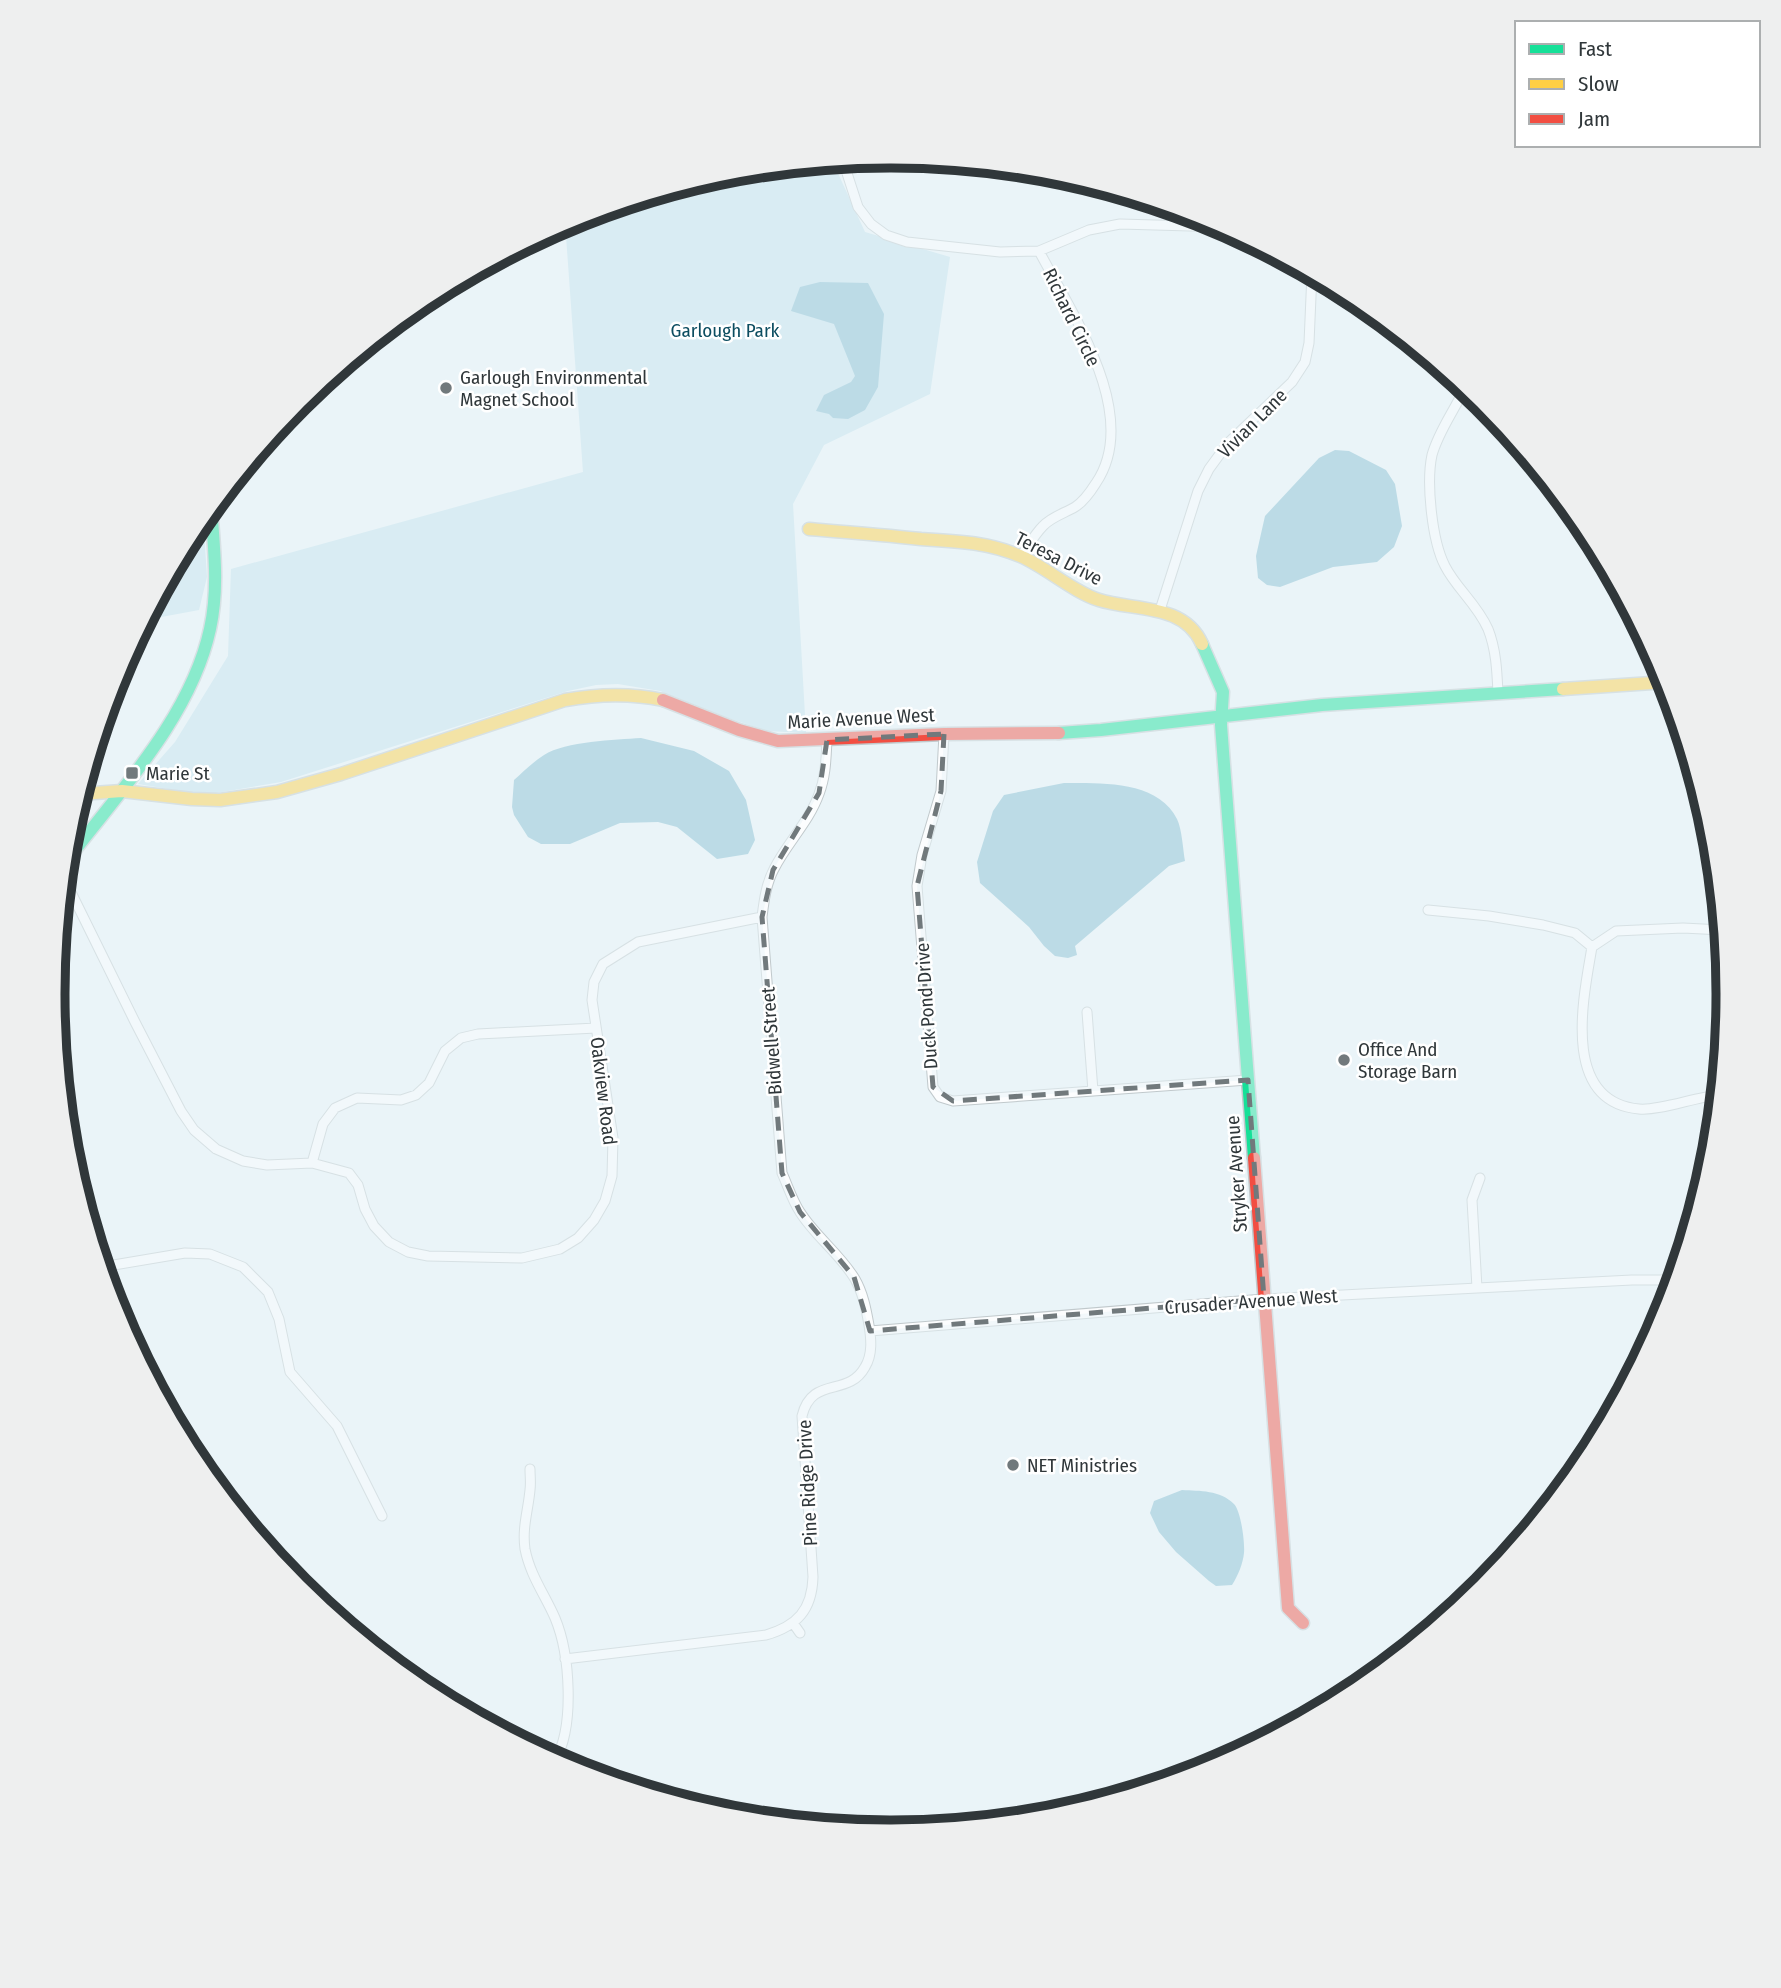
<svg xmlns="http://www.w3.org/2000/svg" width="1781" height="1988" font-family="'Fira Sans Condensed',sans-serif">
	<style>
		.green { fill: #c5e2ed }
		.water { fill: #86bdd1 }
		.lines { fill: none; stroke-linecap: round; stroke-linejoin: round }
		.street-casing { stroke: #c1c9cc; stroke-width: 11 }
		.fast-casing { stroke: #c1c9cc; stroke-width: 15 }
		.slow-casing { stroke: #c1c9cc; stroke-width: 15 }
		.jam-casing { stroke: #c1c9cc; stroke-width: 15 }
		.street { stroke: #fcfdfe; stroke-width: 9 }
		.fast { stroke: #16e098; stroke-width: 12 }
		.slow { stroke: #ffcf43; stroke-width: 12 }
		.jam { stroke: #f24e42; stroke-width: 12 }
		.marked { fill: none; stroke: #71797c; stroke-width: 5; stroke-dasharray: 14 9; stroke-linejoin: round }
		.poi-dot { fill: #71797c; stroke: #fff; stroke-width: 2.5 }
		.labels { text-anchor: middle; stroke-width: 5; stroke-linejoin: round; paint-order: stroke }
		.street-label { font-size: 19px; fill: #30373a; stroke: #fff }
		.park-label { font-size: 19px; fill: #0c4d60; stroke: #fff }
		.poi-label { font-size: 19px; fill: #30373a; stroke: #fff; text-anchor: start }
		.rim { fill: none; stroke: #30373a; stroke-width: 9 }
	</style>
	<rect width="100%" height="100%" fill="#eaf4f8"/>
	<!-- green -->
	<path class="green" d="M815 163 836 169 865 232 950 257 930 394 824 445 793 504 806 733 767 731 728 718 660 691 618 684 596 685 568 691 281 782 205 795 138 784 175 742 228 656 231 569 583 472 565 222 727 172Z
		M203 517 207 577 199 610 145 620 194 528Z"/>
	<!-- water -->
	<path class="water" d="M820 282 868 283 884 314 878 387 865 410 848 419 833 418 829 414 816 411 824 395 851 382 855 376 834 324 791 311 800 287Z
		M1335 450 1349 451 1386 470 1395 484 1402 526 1394 547 1377 562 1333 567 1280 587 1267 585 1258 578 1256 556 1265 516 1319 458Z
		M641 738 694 751 729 771 746 800 755 840 748 854 717 859 677 827 658 822 620 823 570 844H541L528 837 514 815 512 807 514 780C523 772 533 762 544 755 566 741 615 740 641 738Z
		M1064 783C1100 783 1158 780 1177 819 1182 829 1183 850 1185 861L1169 866 1075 946 1077 955 1068 958 1055 956 1044 946 1029 927 980 883 977 862 993 811 1004 795Z
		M1182 1490C1200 1491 1220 1490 1234 1504 1241 1511 1245 1543 1244 1553 1243 1563 1238 1576 1232 1585L1216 1586 1209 1581 1176 1552 1159 1532 1150 1513 1154 1501Z"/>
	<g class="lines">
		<defs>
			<path id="street" d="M843 161 858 207 871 224 886 235 907 242 1000 252 1039 251 1089 230 1120 224 1225 227
				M1465 387C1455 410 1439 430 1432 455 1426 483 1432 541 1445 566 1456 588 1477 604 1488 629 1496 649 1497 671 1498 693
				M1021 556C1028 546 1035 534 1043 526 1051 517 1065 513 1075 507 1083 502 1091 491 1096 483 1142 415 1071 312 1039 251
				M1160 610 1198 491 1209 469 1228 443 1292 382 1305 362 1309 343 1312 273
				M944 734 941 791 922 855 917 886 933 1087 940 1097 953 1101 1248 1080
				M64 878 135 1022 181 1111 194 1130 216 1149 243 1161 267 1165 312 1163 349 1173 358 1185 365 1209 374 1226 389 1242 408 1252 428 1256 522 1258 560 1249 578 1238 594 1220 605 1201 612 1176 613 1138 592 1000 594 982 603 964 638 942 762 917
				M1428 910 1489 916 1543 925 1575 933 1592 947
				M1087 1012 1093 1091
				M1719 1095C1695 1097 1660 1111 1639 1109 1561 1102 1583 999 1592 947L1616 931 1683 928 1722 930
				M312 1163 323 1124 335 1108 357 1098 401 1100 416 1095 429 1083 445 1051 461 1038 478 1034 596 1028
				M102 1267 185 1253 210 1254 243 1267 268 1292 279 1319 290 1372 337 1426 382 1516
				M1477 1288 1472 1200 1480 1178
				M870 1331 1264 1299 1632 1280H1675
				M530 1469C530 1476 531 1483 530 1490 528 1511 522 1528 525 1549 530 1575 545 1595 555 1618 570 1654 575 1726 555 1761
				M793 1623 800 1633
				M565 1659 766 1635C797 1626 812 1610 813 1577L802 1416C812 1375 848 1398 865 1367 873 1354 871 1338 869 1325 866 1308 863 1293 855 1279 840 1254 815 1236 800 1212 792 1200 788 1186 782 1173L762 917C764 901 766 884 774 869 787 843 809 822 819 794 826 776 826 758 827 740"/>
			<path id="fast" d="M1202 644 1223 692 1221 725 1254 1158
				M1059 733 1101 730 1322 705 1563 689
				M65 863C118 793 191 717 210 629 219 589 214 547 211 507"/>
			<path id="slow" d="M809 529C846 532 884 535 921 539 955 541 988 542 1020 556 1046 567 1073 592 1099 600 1134 611 1184 603 1202 644
				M1563 689 1667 682
				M80 794 122 791 192 799 220 800 277 792 341 774 565 700C598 694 630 693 663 700"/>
			<path id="jam" d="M663 700 739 730 778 741 944 734 1059 733
				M1254 1158 1288 1608 1303 1623"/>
		</defs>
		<!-- street casing -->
		<use href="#street" class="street-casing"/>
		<!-- fast casing -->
		<use href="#fast" class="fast-casing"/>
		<!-- slow casing -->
		<use href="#slow" class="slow-casing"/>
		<!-- jam casing -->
		<use href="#jam" class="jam-casing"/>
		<!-- street -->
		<use href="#street" class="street"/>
		<!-- fast -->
		<use href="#fast" class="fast"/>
		<!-- slow -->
		<use href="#slow" class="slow"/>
		<!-- jam -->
		<use href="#jam" class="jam"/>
	</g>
	<!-- marked area -->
	<path d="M0 0H1781V1988H0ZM944 734 941 791 917 886 933 1087 953 1101 1248 1080 1264 1299 870 1331 854 1277 800 1212 782 1173 762 917 773 870 819 793 827 740Z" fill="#eaf4f8" fill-opacity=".55" fill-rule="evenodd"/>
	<path class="marked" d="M944 734 941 791 917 886 933 1087 953 1101 1248 1080 1264 1299 870 1331 854 1277 800 1212 782 1173 762 917 773 870 819 793 827 740Z"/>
	<!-- markers -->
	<g class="poi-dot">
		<circle cx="446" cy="388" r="7"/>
		<rect x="125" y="766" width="14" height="14" rx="3.5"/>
		<circle cx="1344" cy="1060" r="7"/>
		<circle cx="1013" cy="1465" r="7"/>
	</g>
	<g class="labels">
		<!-- street labels -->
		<g class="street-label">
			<text transform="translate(1072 317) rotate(64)" y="7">Richard Circle</text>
			<text transform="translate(1252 423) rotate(-45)" y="7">Vivian Lane</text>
			<text transform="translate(1059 558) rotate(27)" y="7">Teresa Drive</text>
			<text transform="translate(861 718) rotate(-3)" y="7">Marie Avenue West</text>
			<text transform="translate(926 1006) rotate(-94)" y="7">Duck Pond Drive</text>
			<text transform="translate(771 1041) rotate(-94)" y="7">Bidwell Street</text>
			<text transform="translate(604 1091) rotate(83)" y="7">Oakview Road</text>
			<text transform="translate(1236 1174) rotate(-94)" y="7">Stryker Avenue</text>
			<text transform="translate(1251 1301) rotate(-4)" y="7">Crusader Avenue West</text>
			<text transform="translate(807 1483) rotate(-93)" y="7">Pine Ridge Drive</text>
		</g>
		<!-- park labels -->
		<g class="park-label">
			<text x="725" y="337">Garlough Park</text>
		</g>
		<!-- poi labels -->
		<g class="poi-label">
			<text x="460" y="384">Garlough Environmental<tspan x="460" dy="22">Magnet School</tspan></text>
			<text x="146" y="780">Marie St</text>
			<text x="1358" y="1056">Office And<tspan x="1358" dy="22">Storage Barn</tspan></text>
			<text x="1027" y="1472">NET Ministries</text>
		</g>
	</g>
	<!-- crop -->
	<path d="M0 0H1781V1988H0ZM890 168H891A825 825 0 0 1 1716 993V995A825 825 0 0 1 891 1820H890A825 825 0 0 1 65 995V993A825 825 0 0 1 890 168Z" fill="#eeefef" fill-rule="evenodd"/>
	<path class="rim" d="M890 168H891A825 825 0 0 1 1716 993V995A825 825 0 0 1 891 1820H890A825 825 0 0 1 65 995V993A825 825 0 0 1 890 168Z"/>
	<!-- legend -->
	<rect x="1515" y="21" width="245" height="126" fill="#ffffff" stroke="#acafb0" stroke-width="2"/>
	<rect x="1529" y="44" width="35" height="10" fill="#16e098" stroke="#acafb0" stroke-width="2"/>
	<text x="1578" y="56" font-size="21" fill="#30373a">Fast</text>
	<rect x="1529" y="79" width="35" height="10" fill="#ffcf43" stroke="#acafb0" stroke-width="2"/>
	<text x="1578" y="91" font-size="21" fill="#30373a">Slow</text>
	<rect x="1529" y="114" width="35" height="10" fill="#f24e42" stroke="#acafb0" stroke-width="2"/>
	<text x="1578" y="126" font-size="21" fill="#30373a">Jam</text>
</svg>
